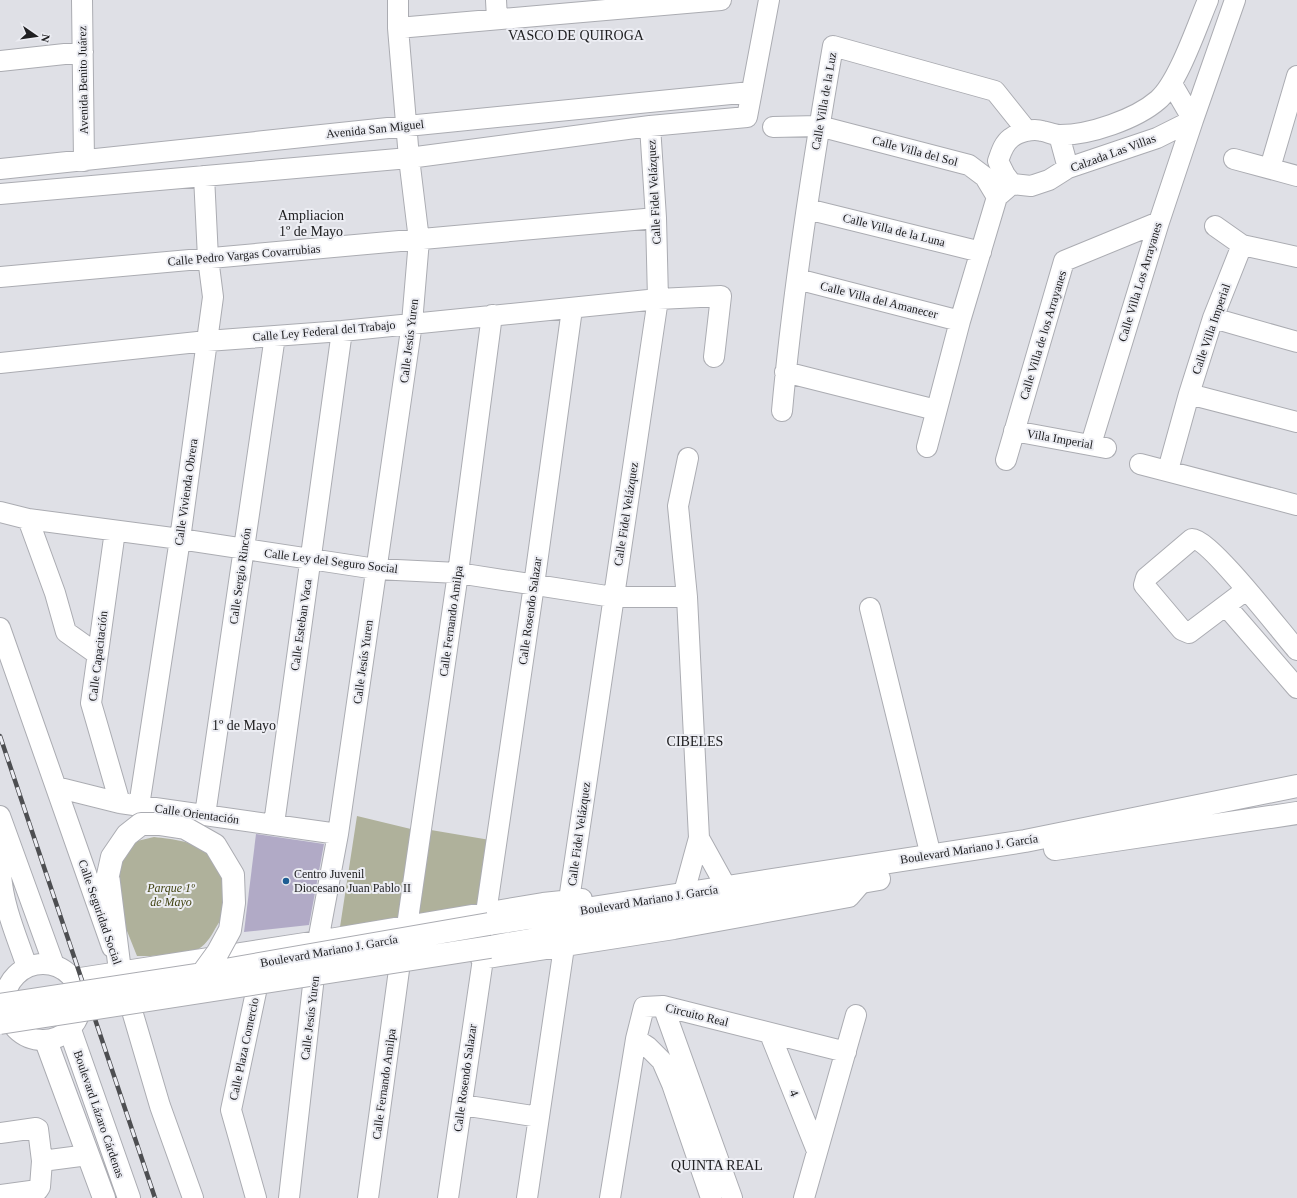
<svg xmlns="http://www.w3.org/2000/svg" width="1297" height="1198" font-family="Georgia,serif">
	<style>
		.green { fill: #afb19b }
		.building { fill: #b1aac6 }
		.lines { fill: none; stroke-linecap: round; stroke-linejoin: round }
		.minor-casing { stroke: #abacb2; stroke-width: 22 }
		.major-casing { stroke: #abacb2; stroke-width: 24 }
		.minor { stroke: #fff; stroke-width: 20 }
		.major { stroke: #fff; stroke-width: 22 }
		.rail-casing { stroke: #4d4e51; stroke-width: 4.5 }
		.rail { stroke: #ecedf3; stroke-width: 3; stroke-dasharray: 9; stroke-linecap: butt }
		.major-bridge-casing { stroke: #abacb2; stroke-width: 24; stroke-linecap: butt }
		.major-bridge { stroke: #fff; stroke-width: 22 }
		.poi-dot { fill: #1e5d93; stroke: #ecedf3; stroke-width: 1.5 }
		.labels { text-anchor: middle; stroke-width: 4; stroke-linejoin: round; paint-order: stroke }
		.street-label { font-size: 12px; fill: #202022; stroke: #ecedf3 }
		.poi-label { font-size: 12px; fill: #202022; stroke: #ecedf3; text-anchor: start }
		.park-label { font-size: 12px; font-style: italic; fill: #414311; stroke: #ecedf3 }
		.quarter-label { font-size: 14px; fill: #202022; stroke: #ecedf3 }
	</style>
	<rect width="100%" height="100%" fill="#dfe0e6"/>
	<!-- green -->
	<path class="green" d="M357 816 415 830 404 918 340 927Z
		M425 829 490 840 481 907 417 917Z
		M154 837C172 839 196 841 209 855 221 868 229 895 224 912 222 918 218 924 215 929 211 937 204 947 195 951 184 956 150 956 137 956L123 921 115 868 133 842Z"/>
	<!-- building -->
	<path class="building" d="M256 834 324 844 309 925 244 932Z"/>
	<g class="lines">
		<defs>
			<path id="minor" d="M82 0 84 161
				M496 0 497 19
				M1208 0C1197 26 1178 83 1158 100 1136 119 1090 135 1060 135 1054 135 1048 132 1042 131 1033 128 1018 132 1011 138 1003 144 1001 153 998 161L1005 175 1012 184 1031 186 1049 180 1068 168 1157 138 1193 120 1235 0
				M398 28 721 0
				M0 61 83 52
				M773 127 819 126 969 165 985 177 997 197
				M1059 135 1068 168
				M1234 159 1297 176
				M1270 168 1297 76
				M0 169 407 126 751 92
				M0 194 409 158 650 126 747 117 769 0
				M807 209 981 252
				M1215 226 1242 245 1297 257
				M0 277 656 218
				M797 279 960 321
				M1213 318 1297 342
				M0 363 207 341 342 331 658 299 721 296 714 357
				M785 372 936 410
				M1189 394 1297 422
				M782 411C793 289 812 167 833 46L995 91 1027 131
				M1014 431 1106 448
				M1091 444 1159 222 1193 120 1172 84
				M927 447 960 321 997 197 1012 184
				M1006 460 1064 261 1159 222
				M1140 464 1297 505
				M1168 470 1189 394 1213 318 1242 245
				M0 512 28 519 180 539 376 569 458 573 613 597H687
				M28 519 55 593 66 632 97 654
				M115 531 91 703 120 803
				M1246 590 1189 633 1182 630 1144 585 1146 578 1192 539C1210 539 1281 632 1297 650
				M1226 606 1297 688
				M870 608 931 856
				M0 628 112 947
				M56 787 120 803 338 834
				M139 806 180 539 213 297 208 258 204 176
				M205 815 275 336
				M0 816 54 965
				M274 824 342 331
				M7 837C4 849 0 862 1 874 3 906 17 937 27 967
				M699 838 725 885
				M685 889 699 838 687 597 678 506 688 458
				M569 900 658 299 656 218 650 126
				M486 913 534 585 572 309
				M407 926 458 573 492 315
				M481 959 674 929 849 897 862 882
				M5 1002a38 38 0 1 1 76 0a38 38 0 1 1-76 0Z
				M74 979 318 941 543 903 582 899
				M125 987 160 1106 193 1198
				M256 992 231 1110 256 1198
				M663 1006 732 1198
				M770 1034 817 1151
				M636 1039 648 1047 662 1061 672 1084 711 1198
				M462 1105 539 1117
				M0 1133 36 1128 38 1129 42 1161 88 1155
				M0 1195 38 1190 40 1187 42 1161
				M289 1198 318 941 338 834 412 323 419 240 409 158 398 28V0
				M368 1198 399 970
				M448 1198 483 959
				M527 1198 564 947
				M610 1198 636 1039 644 1007 663 1006 846 1052
				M804 1198 856 1015"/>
			<path id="major" d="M1055 849 1297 813
				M108 875 120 971
				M489 924 1025 841 1297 786
				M490 947 879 879
				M70 1030 129 1198
				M46 1041 104 1198"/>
		</defs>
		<!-- minor casing -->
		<use href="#minor" class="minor-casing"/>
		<!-- major casing -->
		<use href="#major" class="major-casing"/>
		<!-- minor -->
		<use href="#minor" class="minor"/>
		<!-- major -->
		<use href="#major" class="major"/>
		<defs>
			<path id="rail" d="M0 736 155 1198"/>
		</defs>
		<!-- rail casing -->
		<use href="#rail" class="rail-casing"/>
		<!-- rail -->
		<use href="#rail" class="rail"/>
		<defs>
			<path id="major-bridge" d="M108 875 112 857 127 835 141 824H159L185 828 215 845 233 875 234 903 230 930 218 952 202 974
				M0 1005 202 974 489 924
				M0 1023 490 947"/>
		</defs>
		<!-- major-bridge casing -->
		<use href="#major-bridge" class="major-bridge-casing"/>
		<!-- major-bridge -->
		<use href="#major-bridge" class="major-bridge"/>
	</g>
	<!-- markers -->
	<circle class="poi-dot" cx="286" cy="881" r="4"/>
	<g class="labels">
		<!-- street labels -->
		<g class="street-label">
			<text transform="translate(83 80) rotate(-91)" y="4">Avenida Benito Juárez</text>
			<text transform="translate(824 101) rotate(-80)" y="4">Calle Villa de la Luz</text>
			<text transform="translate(375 129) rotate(-6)" y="4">Avenida San Miguel</text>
			<text transform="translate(915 151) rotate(15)" y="4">Calle Villa del Sol</text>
			<text transform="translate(1113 153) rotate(-20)" y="4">Calzada Las Villas</text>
			<text transform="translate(654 192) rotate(-93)" y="4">Calle Fidel Velázquez</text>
			<text transform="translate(894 230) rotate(14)" y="4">Calle Villa de la Luna</text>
			<text transform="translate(244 255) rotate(-5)" y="4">Calle Pedro Vargas Covarrubias</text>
			<text transform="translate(1140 282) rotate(-73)" y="4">Calle Villa Los Arrayanes</text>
			<text transform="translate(879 300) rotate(14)" y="4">Calle Villa del Amanecer</text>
			<text transform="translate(1211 329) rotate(-71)" y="4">Calle Villa Imperial</text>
			<text transform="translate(324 331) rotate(-5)" y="4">Calle Ley Federal del Trabajo</text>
			<text transform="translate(1043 335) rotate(-73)" y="4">Calle Villa de los Arrayanes</text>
			<text transform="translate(409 341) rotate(-83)" y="4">Calle Jesús Yuren</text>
			<text transform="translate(1060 439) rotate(10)" y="4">Villa Imperial</text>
			<text transform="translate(186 492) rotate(-82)" y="4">Calle Vivienda Obrera</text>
			<text transform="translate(626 514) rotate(-81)" y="4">Calle Fidel Velázquez</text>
			<text transform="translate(331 561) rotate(7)" y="4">Calle Ley del Seguro Social</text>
			<text transform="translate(240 576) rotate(-82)" y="4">Calle Sergio Rincón</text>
			<text transform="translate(530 611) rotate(-82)" y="4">Calle Rosendo Salazar</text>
			<text transform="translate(451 621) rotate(-82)" y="4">Calle Fernando Amilpa</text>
			<text transform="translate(301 625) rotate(-82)" y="4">Calle Esteban Vaca</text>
			<text transform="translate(98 656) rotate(-83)" y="4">Calle Capacitación</text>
			<text transform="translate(363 662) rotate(-82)" y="4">Calle Jesús Yuren</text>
			<text transform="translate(197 814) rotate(8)" y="4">Calle Orientación</text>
			<text transform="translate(579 834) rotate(-82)" y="4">Calle Fidel Velázquez</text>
			<text transform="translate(969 849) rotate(-9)" y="4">Boulevard Mariano J. García</text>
			<text transform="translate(649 900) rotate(-9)" y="4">Boulevard Mariano J. García</text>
			<text transform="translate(100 912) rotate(71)" y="4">Calle Seguridad Social</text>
			<text transform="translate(329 951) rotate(-10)" y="4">Boulevard Mariano J. García</text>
			<text transform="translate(697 1015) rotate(14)" y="4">Circuito Real</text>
			<text transform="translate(310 1018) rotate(-83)" y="4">Calle Jesús Yuren</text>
			<text transform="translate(244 1049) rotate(-78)" y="4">Calle Plaza Comercio</text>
			<text transform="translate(465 1078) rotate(-82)" y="4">Calle Rosendo Salazar</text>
			<text transform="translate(384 1084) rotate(-82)" y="4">Calle Fernando Amilpa</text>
			<text transform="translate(794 1093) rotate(68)" y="4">4</text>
			<text transform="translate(99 1114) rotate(71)" y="4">Boulevard Lázaro Cárdenas</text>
		</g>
		<!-- poi labels -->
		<g class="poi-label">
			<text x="294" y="878">Centro Juvenil<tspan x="294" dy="14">Diocesano Juan Pablo II</tspan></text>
		</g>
		<!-- park labels -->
		<g class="park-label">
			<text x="171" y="892">Parque 1º<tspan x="171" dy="14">de Mayo</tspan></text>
		</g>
		<!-- quarter labels -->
		<g class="quarter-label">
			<text x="576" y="40">VASCO DE QUIROGA</text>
			<text x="311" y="220">Ampliacion<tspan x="311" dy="16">1º de Mayo</tspan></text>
			<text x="244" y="730">1º de Mayo</text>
			<text x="695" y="746">CIBELES</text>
			<text x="717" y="1170">QUINTA REAL</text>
		</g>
	</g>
	<!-- north arrow -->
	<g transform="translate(36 36) rotate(103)" stroke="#ecedf3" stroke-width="3" paint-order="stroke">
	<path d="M0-3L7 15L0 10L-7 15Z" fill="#202022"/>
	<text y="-6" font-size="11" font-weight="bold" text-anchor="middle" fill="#202022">N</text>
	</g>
</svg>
